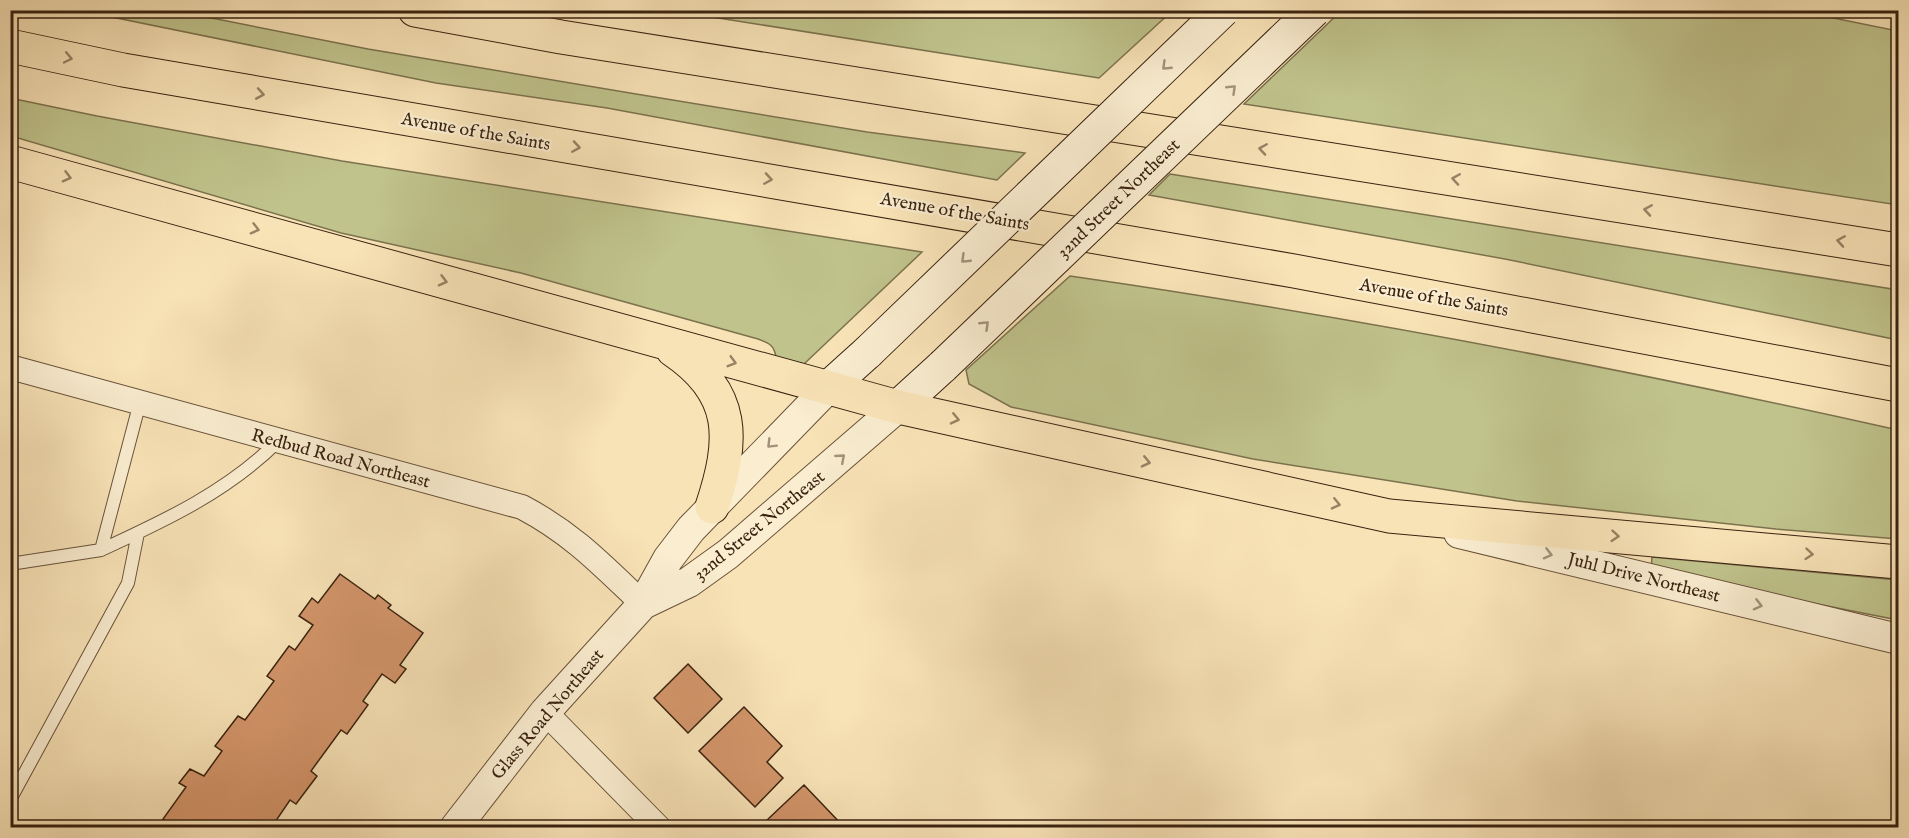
<svg xmlns="http://www.w3.org/2000/svg" width="1909" height="838" font-family="'IM FELL English',serif">
	<style>
		.green { fill: #c0c38c; stroke: #7c724e; stroke-width: 1.5 }
		.building { fill: #d3956a; stroke: #392210; stroke-width: 1.5 }
		.lines { fill: none; stroke-linecap: round; stroke-linejoin: round }
		.service-casing { stroke: #69523a; stroke-width: 14 }
		.minor-casing { stroke: #69523a; stroke-width: 26 }
		.tertiary-casing { stroke: #69523a; stroke-width: 32 }
		.secondary-casing { stroke: #392210; stroke-width: 35 }
		.motorway-casing { stroke: #392210; stroke-width: 35 }
		.service { stroke: #faedd0; stroke-width: 12 }
		.minor { stroke: #faedd0; stroke-width: 24 }
		.tertiary { stroke: #faedd0; stroke-width: 30 }
		.secondary { stroke: #faedd0; stroke-width: 33 }
		.motorway { stroke: #f8e3b7; stroke-width: 33 }
		.secondary-bridge-casing { stroke: #392210; stroke-width: 35; stroke-linecap: butt }
		.secondary-bridge { stroke: #faedd0; stroke-width: 33 }
		.oneway { stroke: #988264 }
		.oneway2 { stroke: #a3927a }
		.labels { text-anchor: middle; stroke-width: 4.5; stroke-linejoin: round; paint-order: stroke }
		.street-label { font-size: 18px; fill: #392210; stroke: #faedd0 }
	</style>
	<rect width="100%" height="100%" fill="#f8e3b7"/>
	<filter id="stains"><feTurbulence type="fractalNoise" baseFrequency=".00333" numOctaves="4"/><feColorMatrix values="0 0 0 0 .2 0 0 0 0 .09 0 0 0 0 .02 0 0 0 .5 -.17"/></filter>
	<radialGradient id="worn" r=".72"><stop offset=".6" stop-color="#630" stop-opacity="0"/><stop offset="1" stop-color="#630" stop-opacity=".3"/></radialGradient>
	<!-- green -->
	<path class="green" d="M82 11H176L368 49 630 93 867 132 1025 153 997 180 607 108 436 83Z
		M674 11H1172L1099 78Z
		M1341 11 1794 10 1898 31V205L1244 104Z
		M10 98 97 116 342 161 922 252 804 364 776 357C774 345 769 343 758 339L521 273 341 233 11 136Z
		M1170 174 1898 290V340L1505 259 1149 195Z
		M1070 276C1348 316 1625 369 1898 430V539L1776 529 1517 501 1253 459 1011 407 969 384 966 370Z
		M1652 557 1898 580V620L1651 571Z"/>
	<!-- building -->
	<path class="building" d="M340 574 375 599 378 595 391 605 388 608 423 633 400 665 406 669 395 683 382 674 363 701 368 705 347 734 341 730 311 771 317 776 296 804 290 800 271 828H175L163 819 186 787 179 783 190 769 204 776 222 751 215 746 238 716 245 720 274 681 267 676 289 646 295 650 313 625 299 616 312 598 318 603Z
		M688 664 722 699 688 733 654 698Z
		M744 707 782 746 767 762 783 778 755 807 699 751Z
		M804 785 845 828H772L766 821Z"/>
	<g class="lines">
		<defs>
			<path id="service" d="M101 550C164 521 229 491 279 440
				M10 564 101 550 140 402
				M10 800 128 583 138 533"/>
			<path id="minor" d="M10 367 522 507C573 534 602 565 643 604
				M545 712 659 828"/>
			<path id="tertiary" d="M1459 533 1898 639
				M643 604 689 582 728 554 898 407
				M455 828 545 712 643 604 668 559 691 529 828 388"/>
			<path id="secondary" d="M828 388 868 352
				M898 407 943 366"/>
			<path id="motorway" d="M415 10 561 37 1898 250
				M10 46 123 70 1294 271 1898 385
				M10 162 898 407 1389 516 1898 562
				M673 350C737 393 734 440 712 507"/>
		</defs>
		<!-- service casing -->
		<use href="#service" class="service-casing"/>
		<!-- minor casing -->
		<use href="#minor" class="minor-casing"/>
		<!-- tertiary casing -->
		<use href="#tertiary" class="tertiary-casing"/>
		<!-- secondary casing -->
		<use href="#secondary" class="secondary-casing"/>
		<!-- motorway casing -->
		<use href="#motorway" class="motorway-casing"/>
		<!-- service -->
		<use href="#service" class="service"/>
		<!-- minor -->
		<use href="#minor" class="minor"/>
		<!-- tertiary -->
		<use href="#tertiary" class="tertiary"/>
		<!-- secondary -->
		<use href="#secondary" class="secondary"/>
		<!-- motorway -->
		<use href="#motorway" class="motorway"/>
		<defs>
			<path id="secondary-bridge" d="M868 352 1223 10
				M943 366 1314 10"/>
		</defs>
		<!-- secondary-bridge casing -->
		<use href="#secondary-bridge" class="secondary-bridge-casing"/>
		<!-- secondary-bridge -->
		<use href="#secondary-bridge" class="secondary-bridge"/>
	</g>
	<!-- one-way arrows -->
	<defs><path id="oneway-chevron" d="M-2-3.5L2.5 0L-2 3.5" fill="none" stroke-width="1.6" stroke-linecap="round" stroke-linejoin="round" transform="scale(1.5)"/></defs>
	<g class="oneway">
		<use href="#oneway-chevron" transform="translate(68 58) rotate(12)"/>
		<use href="#oneway-chevron" transform="translate(260 94) rotate(10)"/>
		<use href="#oneway-chevron" transform="translate(576 147) rotate(9)"/>
		<use href="#oneway-chevron" transform="translate(1263 149) rotate(-171)"/>
		<use href="#oneway-chevron" transform="translate(67 177) rotate(15)"/>
		<use href="#oneway-chevron" transform="translate(768 179) rotate(9)"/>
		<use href="#oneway-chevron" transform="translate(1456 179) rotate(-171)"/>
		<use href="#oneway-chevron" transform="translate(1648 210) rotate(-171)"/>
		<use href="#oneway-chevron" transform="translate(255 229) rotate(15)"/>
		<use href="#oneway-chevron" transform="translate(1841 241) rotate(-171)"/>
		<use href="#oneway-chevron" transform="translate(443 281) rotate(15)"/>
		<use href="#oneway-chevron" transform="translate(732 362) rotate(16)"/>
		<use href="#oneway-chevron" transform="translate(955 419) rotate(13)"/>
		<use href="#oneway-chevron" transform="translate(1146 462) rotate(13)"/>
		<use href="#oneway-chevron" transform="translate(1336 504) rotate(13)"/>
		<use href="#oneway-chevron" transform="translate(1615 536) rotate(5)"/>
		<use href="#oneway-chevron" transform="translate(1809 554) rotate(5)"/>
	</g>
	<g class="oneway2">
		<use href="#oneway-chevron" transform="translate(1166 66) rotate(136)"/>
		<use href="#oneway-chevron" transform="translate(1232 89) rotate(-44)"/>
		<use href="#oneway-chevron" transform="translate(965 259) rotate(136)"/>
		<use href="#oneway-chevron" transform="translate(985 325) rotate(-44)"/>
		<use href="#oneway-chevron" transform="translate(771 444) rotate(135)"/>
		<use href="#oneway-chevron" transform="translate(841 458) rotate(-41)"/>
		<use href="#oneway-chevron" transform="translate(1548 554) rotate(14)"/>
		<use href="#oneway-chevron" transform="translate(1758 605) rotate(14)"/>
	</g>
	<g class="labels">
		<!-- street labels -->
		<g class="street-label">
			<text transform="translate(476 131) rotate(10)" y="6">Avenue of the Saints</text>
			<text transform="translate(1118 198) rotate(-44)" y="6">32nd Street Northeast</text>
			<text transform="translate(955 211) rotate(10)" y="6">Avenue of the Saints</text>
			<text transform="translate(1434 297) rotate(10)" y="6">Avenue of the Saints</text>
			<text transform="translate(341 458) rotate(15)" y="6">Redbud Road Northeast</text>
			<text transform="translate(759 525) rotate(-39)" y="6">32nd Street Northeast</text>
			<text transform="translate(1644 577) rotate(14)" y="6">Juhl Drive Northeast</text>
			<text transform="translate(547 714) rotate(-50)" y="6">Glass Road Northeast</text>
		</g>
	</g>
	<!-- margin -->
	<rect width="1909" height="838" fill="none" stroke="#f8e3b7" stroke-width="36"/>
	<rect x="12" y="12" width="1885" height="814" fill="none" stroke="#392210" stroke-width="3"/>
	<rect x="18" y="18" width="1873" height="802" fill="none" stroke="#392210" stroke-width="1.5"/>
	<rect width="100%" height="100%" filter="url(#stains)"/>
	<rect width="100%" height="100%" fill="url(#worn)"/>
</svg>
